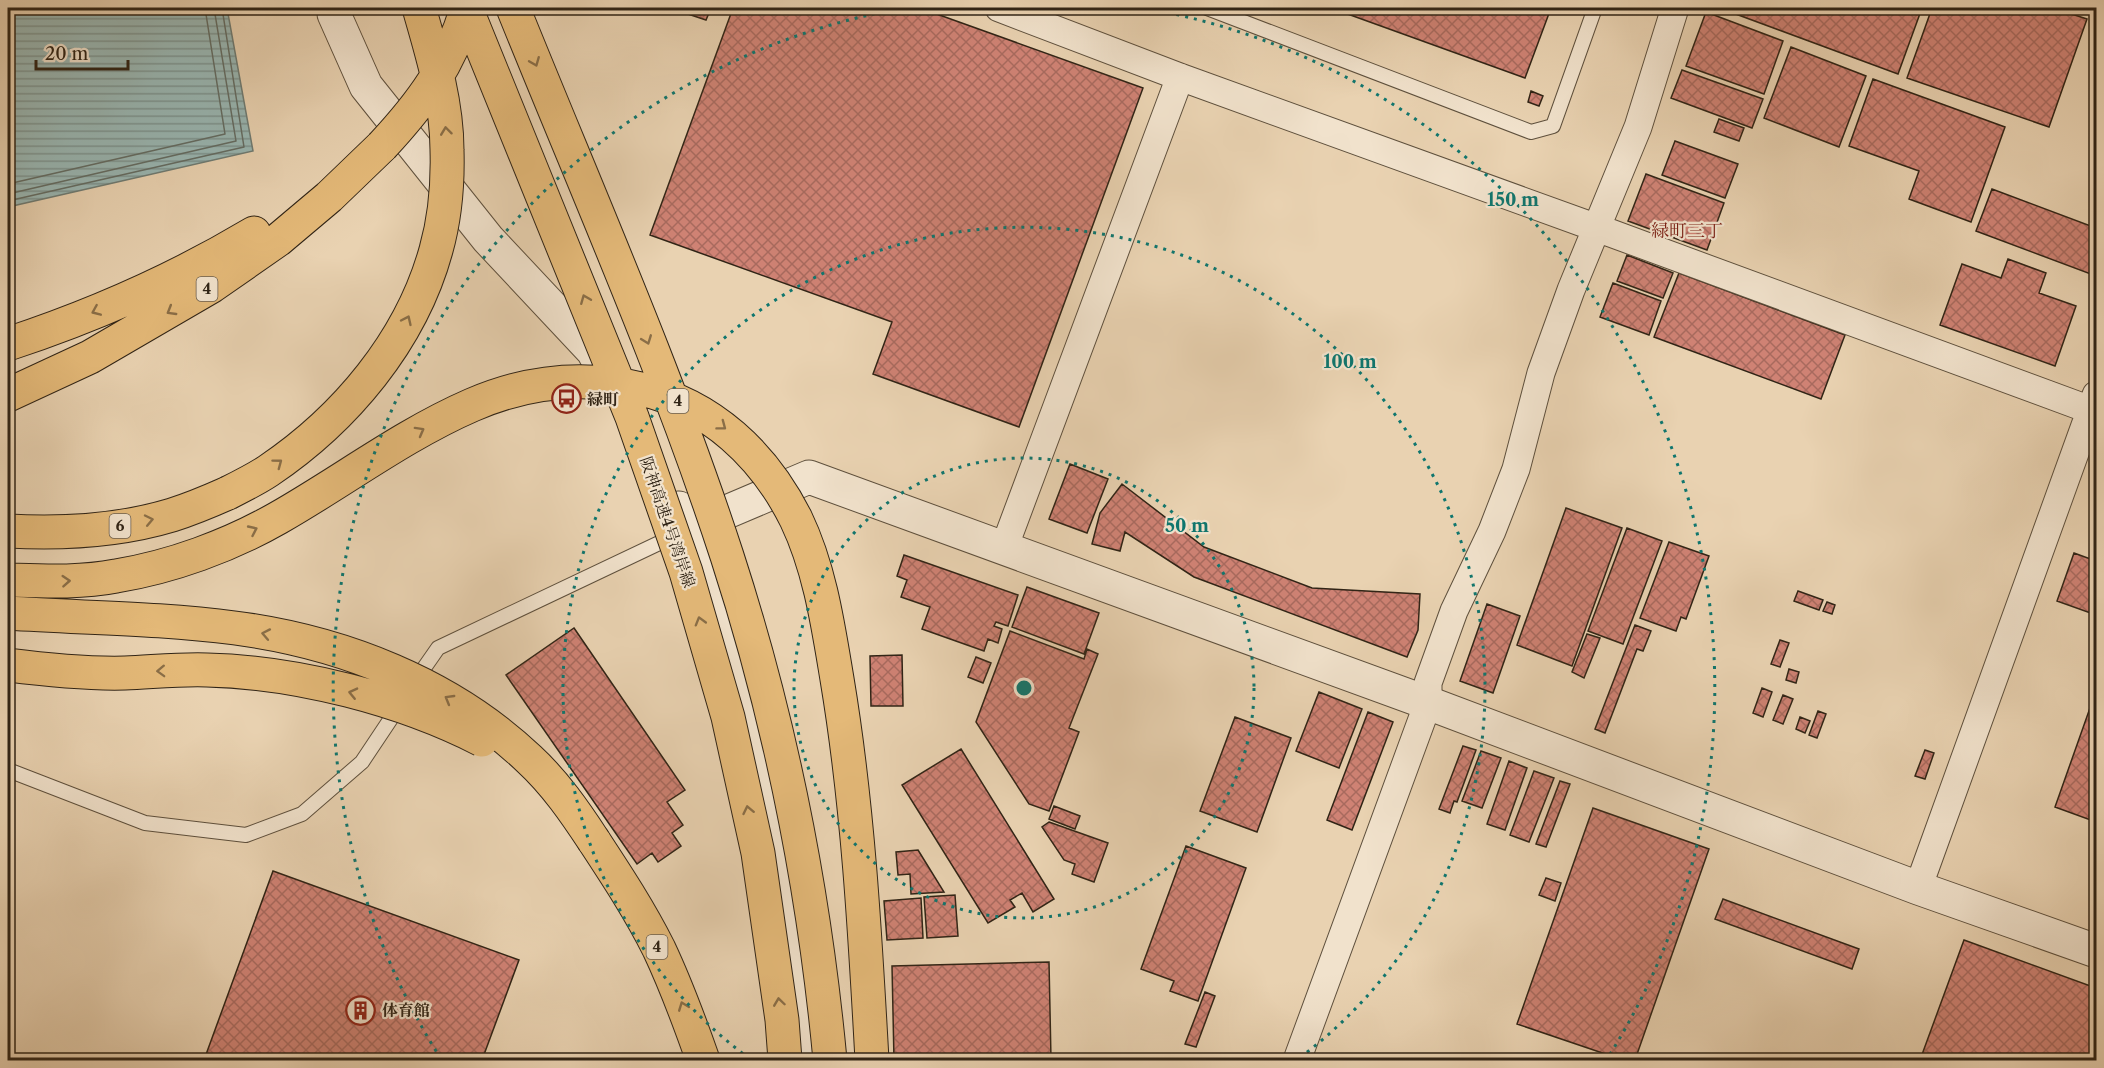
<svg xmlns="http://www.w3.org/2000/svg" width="2104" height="1068" font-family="'Libre Caslon Text','Noto Serif JP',serif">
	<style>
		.water { fill: url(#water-rules); stroke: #6f7c74; stroke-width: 1.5 }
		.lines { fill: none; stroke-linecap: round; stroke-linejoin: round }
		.shore { stroke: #646d64; stroke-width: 1.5 }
		.building { fill: url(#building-cross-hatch); stroke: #302416; stroke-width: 1.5 }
		.service-casing { stroke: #5e503d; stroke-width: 16 }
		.minor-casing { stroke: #5e503d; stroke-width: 29 }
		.tertiary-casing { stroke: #5e503d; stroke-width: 35 }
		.motorway-casing { stroke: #302416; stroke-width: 35 }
		.service { stroke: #f1e2cc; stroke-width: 14 }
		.minor { stroke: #f1e2cc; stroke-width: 27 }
		.tertiary { stroke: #f1e2cc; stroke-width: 33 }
		.motorway { stroke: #e4b978; stroke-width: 33 }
		.motorway-bridge-casing { stroke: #302416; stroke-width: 35; stroke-linecap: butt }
		.motorway-bridge { stroke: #e4b978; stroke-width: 33 }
		.oneway { stroke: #8a6e47 }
		.ring { fill: none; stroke: #0f766e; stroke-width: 3; stroke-dasharray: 3 6 }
		.labels { text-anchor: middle; stroke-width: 4.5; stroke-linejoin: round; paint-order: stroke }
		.shield { fill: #f1e2cc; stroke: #6a5d4d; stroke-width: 1.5 }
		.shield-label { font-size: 15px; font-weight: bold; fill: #302416 }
		.poi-label { font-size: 16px; font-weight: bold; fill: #302416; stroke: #f1e2cc; text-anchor: start }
		.street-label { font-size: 16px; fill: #302416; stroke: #f1e2cc }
		.neighbourhood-label { font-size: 18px; fill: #7a1f14; stroke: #f1e2cc }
		.centre { fill: #0f766e; stroke: #f1e2cc; stroke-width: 3 }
		.ring-label { font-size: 18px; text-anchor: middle; font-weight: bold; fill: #0f766e; stroke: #f1e2cc; stroke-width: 4.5; stroke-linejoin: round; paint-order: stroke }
	</style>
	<defs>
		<pattern id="water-rules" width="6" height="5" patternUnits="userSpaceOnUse" patternTransform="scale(1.5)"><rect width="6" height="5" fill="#99b6b2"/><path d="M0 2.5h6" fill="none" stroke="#7d9490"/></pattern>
		<pattern id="building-cross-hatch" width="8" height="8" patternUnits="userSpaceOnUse" patternTransform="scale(1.5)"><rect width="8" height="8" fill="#cf8274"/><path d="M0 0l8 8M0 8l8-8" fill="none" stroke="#a86a5e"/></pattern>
	</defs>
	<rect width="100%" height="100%" fill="#e9d2b1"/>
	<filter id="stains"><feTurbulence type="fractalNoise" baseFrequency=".00333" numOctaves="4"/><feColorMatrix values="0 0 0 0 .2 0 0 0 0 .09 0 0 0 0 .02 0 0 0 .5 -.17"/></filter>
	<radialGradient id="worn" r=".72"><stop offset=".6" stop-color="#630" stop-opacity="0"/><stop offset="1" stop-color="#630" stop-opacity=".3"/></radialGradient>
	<!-- water -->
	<path class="water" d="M8 8H227L253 151 8 207Z"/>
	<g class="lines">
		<!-- shore -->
		<path class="shore" d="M8 184 225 134 205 8
			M8 194 236 141 214 8
			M8 201 244 147 222 8"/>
	</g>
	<!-- building -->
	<path class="building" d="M670 8H711L706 20Z
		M733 8H920L1143 88 1019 427 873 374 892 322 650 235Z
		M1331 8H1551L1525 78Z
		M1735 8H1922L1898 74 1733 13Z
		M1932 8H2053L2087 19 2049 127 1907 78Z
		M1706 12 1783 41 1764 94 1686 66Z
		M1791 47 1866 76 1839 147 1764 118Z
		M1682 70 1763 99 1752 128 1671 98Z
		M1873 79 2005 127 1971 222 1909 199 1919 171 1849 146Z
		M1531 91 1543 96 1539 106 1528 102Z
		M1719 119 1744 128 1739 141 1714 132Z
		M1675 141 1738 164 1725 198 1662 175Z
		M1646 174 1724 203 1707 250 1628 221Z
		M1992 189 2096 228V276L1976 231Z
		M1627 255 1673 273 1663 298 1617 281Z
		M2008 259 2046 273 2039 293 2076 306 2055 366 1940 325 1962 264 2001 278Z
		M1679 273 1845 335 1821 399 1654 337Z
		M1613 283 1661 301 1649 335 1600 317Z
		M1070 464 1108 479 1087 533 1049 519Z
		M1122 484 1204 547 1312 588 1420 594 1418 630 1407 657 1194 577 1125 532 1120 551 1092 544 1100 513Z
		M1566 508 1622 528 1572 666 1517 645Z
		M1627 528 1662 541 1623 644 1588 631Z
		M1669 542 1709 556 1686 619 1681 617 1676 631 1640 618Z
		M2074 553 2096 561V615L2057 601Z
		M904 555 1018 595 1008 626 996 622 994 626 1002 629 998 643 988 639 984 651 922 629 930 607 901 597 907 580 897 576Z
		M1027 587 1099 613 1084 654 1012 627Z
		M1798 591 1823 600 1819 610 1794 601Z
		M1827 602 1835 605 1832 614 1823 611Z
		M1487 604 1520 616 1493 693 1460 681Z
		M1635 625 1651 631 1643 651 1637 649 1605 733 1595 729Z
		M574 628 685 790 667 802 683 825 672 833 681 846 658 862 652 853 637 864 506 675Z
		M1010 631 1084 659 1087 649 1098 654 1069 728 1079 732 1049 811 1029 804 976 722Z
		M1587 634 1600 638 1584 678 1572 672Z
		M1780 640 1789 643 1780 667 1771 664Z
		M902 655 903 706H871L870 656Z
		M976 657 991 663 983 683 968 677Z
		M1789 669 1799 672 1796 683 1786 680Z
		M1762 688 1772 692 1763 717 1753 713Z
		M2096 691V822L2055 807Z
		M1319 692 1362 709 1339 768 1296 751Z
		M1783 695 1793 699 1783 724 1773 720Z
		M1818 711 1826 714 1817 738 1809 735Z
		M1368 712 1393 722 1352 830 1327 820Z
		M1235 717 1291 738 1257 832 1200 811Z
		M1800 717 1810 721 1805 733 1796 729Z
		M1463 746 1476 750 1457 802 1454 801 1450 813 1439 809Z
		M961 749 1054 899 1033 912 1022 893 1010 900 1015 907 988 923 902 785Z
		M1925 750 1934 753 1925 779 1915 776Z
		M1481 751 1501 758 1482 808 1462 801Z
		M1509 761 1527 768 1505 830 1487 824Z
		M1534 771 1554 778 1529 842 1510 835Z
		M1560 781 1570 784 1546 847 1536 844Z
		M1054 806 1080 816 1075 829 1049 819Z
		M1593 808 1709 849 1635 1060H1623L1517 1024Z
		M1049 822 1108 843 1094 882 1072 874 1075 864 1064 860 1042 827Z
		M1186 846 1246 868 1198 1001 1170 991 1174 981 1141 969Z
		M918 850 944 892 911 894 910 874 898 875 896 852Z
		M273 871 519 960 482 1060H204Z
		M1546 878 1561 883 1555 901 1539 895Z
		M955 895 958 936 927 938 924 897Z
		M921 898 923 938 887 940 884 901Z
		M1723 899 1859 949 1852 969 1715 919Z
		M1964 940 2096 988V1060H1920Z
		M1049 962 1051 1059 1149 1056V1060H894L892 966Z
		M1205 992 1215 996 1196 1047 1185 1044Z"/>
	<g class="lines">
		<defs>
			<path id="service" d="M1207 8 1531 132 1553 126 1595 8
				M415 681 438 648 674 536
				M8 770 145 823 246 835 302 814 362 762 400 705"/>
			<path id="minor" d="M999 8 1180 77 1597 228 2096 412
				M1004 548 1180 77
				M1918 888 2096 395
				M1297 1060 1428 703V683L1454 611 1492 531 1516 469 1541 373 1571 290 1638 127 1675 8"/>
			<path id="tertiary" d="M334 8V14L366 86 488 239 593 351 608 379
				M679 508 689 528 738 656 785 852 808 1030 809 1060
				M689 528 809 477 1428 703 1918 888 2096 951"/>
			<path id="motorway" d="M8 344C93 316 177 279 254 233
				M8 395 90 357 212 286 278 240 329 197 382 146
				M8 531C62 534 119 531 172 515 191 509 210 501 228 493
				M594 841C617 876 640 911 659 949 676 985 690 1023 703 1060"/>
		</defs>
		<!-- service casing -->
		<use href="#service" class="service-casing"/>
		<!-- minor casing -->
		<use href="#minor" class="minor-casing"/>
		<!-- tertiary casing -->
		<use href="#tertiary" class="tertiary-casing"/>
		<!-- motorway casing -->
		<use href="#motorway" class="motorway-casing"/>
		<!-- service -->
		<use href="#service" class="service"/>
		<!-- minor -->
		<use href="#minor" class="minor"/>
		<!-- tertiary -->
		<use href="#tertiary" class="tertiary"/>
		<!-- motorway -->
		<use href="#motorway" class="motorway"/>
		<defs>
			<path id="motorway-bridge" d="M466 8 632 417 686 572 728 717 758 853 782 1020 785 1060
				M513 8C586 189 666 369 727 556 780 719 814 889 830 1060
				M382 146C422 103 450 65 467 8
				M228 493C242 486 256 479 268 471 345 419 411 341 436 250 445 218 448 184 447 150 447 102 432 53 419 8
				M8 580C43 581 80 583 116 576 171 567 229 546 278 518 343 481 403 435 472 405 527 381 582 375 641 389 711 405 764 455 796 519 820 569 828 625 837 679 858 805 865 933 872 1060
				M8 613C83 618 159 618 235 628 342 642 450 684 529 759 555 783 575 812 594 841
				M8 665C47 670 86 674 125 673 152 672 180 669 207 670 297 672 402 699 482 740"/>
		</defs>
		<!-- motorway-bridge casing -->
		<use href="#motorway-bridge" class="motorway-bridge-casing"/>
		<!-- motorway-bridge -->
		<use href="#motorway-bridge" class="motorway-bridge"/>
	</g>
	<!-- one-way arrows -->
	<defs><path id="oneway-chevron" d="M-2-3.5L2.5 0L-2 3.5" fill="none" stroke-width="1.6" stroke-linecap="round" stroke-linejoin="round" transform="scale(1.5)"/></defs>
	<g class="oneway">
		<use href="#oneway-chevron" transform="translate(535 62) rotate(68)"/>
		<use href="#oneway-chevron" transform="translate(446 131) rotate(-97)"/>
		<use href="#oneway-chevron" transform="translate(585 299) rotate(-112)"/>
		<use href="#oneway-chevron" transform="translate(96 311) rotate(157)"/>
		<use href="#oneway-chevron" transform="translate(171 311) rotate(149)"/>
		<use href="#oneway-chevron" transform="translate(407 320) rotate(-65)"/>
		<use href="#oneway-chevron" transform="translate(647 340) rotate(69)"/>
		<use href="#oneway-chevron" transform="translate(722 426) rotate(37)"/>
		<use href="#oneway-chevron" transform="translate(420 431) rotate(-29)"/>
		<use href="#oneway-chevron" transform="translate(278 463) rotate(-37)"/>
		<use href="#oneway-chevron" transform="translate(149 520) rotate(-12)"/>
		<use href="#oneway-chevron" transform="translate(253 530) rotate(-25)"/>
		<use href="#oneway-chevron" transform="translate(66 581) rotate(-4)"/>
		<use href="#oneway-chevron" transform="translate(700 621) rotate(-106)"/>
		<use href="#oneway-chevron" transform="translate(266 634) rotate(-169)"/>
		<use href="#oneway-chevron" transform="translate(161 671) rotate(178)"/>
		<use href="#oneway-chevron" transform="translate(353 693) rotate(-167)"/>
		<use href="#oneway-chevron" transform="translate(449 699) rotate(-150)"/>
		<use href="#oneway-chevron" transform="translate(748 810) rotate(-102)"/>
		<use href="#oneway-chevron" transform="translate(779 1002) rotate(-98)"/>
		<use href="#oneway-chevron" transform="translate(683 1006) rotate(-111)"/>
	</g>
	<!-- distance rings -->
	<g class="ring">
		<circle cx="1024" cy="688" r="230"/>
		<path d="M750 1059A461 461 0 1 1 1298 1059"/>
		<path d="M441 1059A691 691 0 0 1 898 9M1150 9A691 691 0 0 1 1607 1059"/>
	</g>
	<!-- icons -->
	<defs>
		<symbol id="bus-ring" viewBox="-11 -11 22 22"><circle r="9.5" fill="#f1e2cc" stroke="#8f2418" stroke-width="1.5"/><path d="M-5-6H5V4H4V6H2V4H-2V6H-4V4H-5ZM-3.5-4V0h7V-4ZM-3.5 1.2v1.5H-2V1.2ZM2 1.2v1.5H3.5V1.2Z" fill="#8f2418"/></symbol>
		<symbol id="building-ring" viewBox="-11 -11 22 22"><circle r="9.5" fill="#f1e2cc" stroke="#8f2418" stroke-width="1.5"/><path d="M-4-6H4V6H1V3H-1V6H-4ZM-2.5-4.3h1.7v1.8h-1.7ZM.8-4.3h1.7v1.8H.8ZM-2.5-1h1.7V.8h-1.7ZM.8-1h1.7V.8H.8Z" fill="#8f2418"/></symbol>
	</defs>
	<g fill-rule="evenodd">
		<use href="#bus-ring" x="550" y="382" width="33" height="33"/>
		<use href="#building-ring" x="344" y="994" width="33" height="33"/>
	</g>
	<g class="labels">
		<!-- shield labels -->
		<g class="shield">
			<rect x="196.5" y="277" width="21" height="24" rx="4.5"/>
			<rect x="667.5" y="389" width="21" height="24" rx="4.5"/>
			<rect x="109.5" y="514" width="21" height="24" rx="4.5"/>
			<rect x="646.5" y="935" width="21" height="24" rx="4.5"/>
		</g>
		<g class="shield-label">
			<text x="207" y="294">4</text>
			<text x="678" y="406">4</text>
			<text x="120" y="531">6</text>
			<text x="657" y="952">4</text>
		</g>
		<!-- poi labels -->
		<g class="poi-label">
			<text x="587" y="405">緑町</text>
			<text x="382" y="1016">体育館</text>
		</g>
		<!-- street labels -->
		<g class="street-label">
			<text transform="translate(668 522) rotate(71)" y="6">阪神高速4号湾岸線</text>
		</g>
		<!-- neighbourhood labels -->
		<g class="neighbourhood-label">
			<text x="1687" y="237">緑町三丁</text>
		</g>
	</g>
	<circle cx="1024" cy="688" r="9" class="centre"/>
	<g class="ring-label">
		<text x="1513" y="206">150 m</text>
		<text x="1350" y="368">100 m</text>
		<text x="1187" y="532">50 m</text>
	</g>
	<!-- margin -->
	<rect width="2104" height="1068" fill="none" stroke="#e9d2b1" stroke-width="30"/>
	<rect x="9" y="9" width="2086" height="1050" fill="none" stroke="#302416" stroke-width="3"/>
	<rect x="15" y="15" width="2074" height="1038" fill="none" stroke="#302416" stroke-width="1.5"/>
	<!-- scale -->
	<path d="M36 60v9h92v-9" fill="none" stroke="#302416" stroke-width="3"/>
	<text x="45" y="60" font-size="18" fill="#302416" stroke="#f1e2cc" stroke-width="4.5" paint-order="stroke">20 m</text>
	<rect width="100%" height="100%" filter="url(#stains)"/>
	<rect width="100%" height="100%" fill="url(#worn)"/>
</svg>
